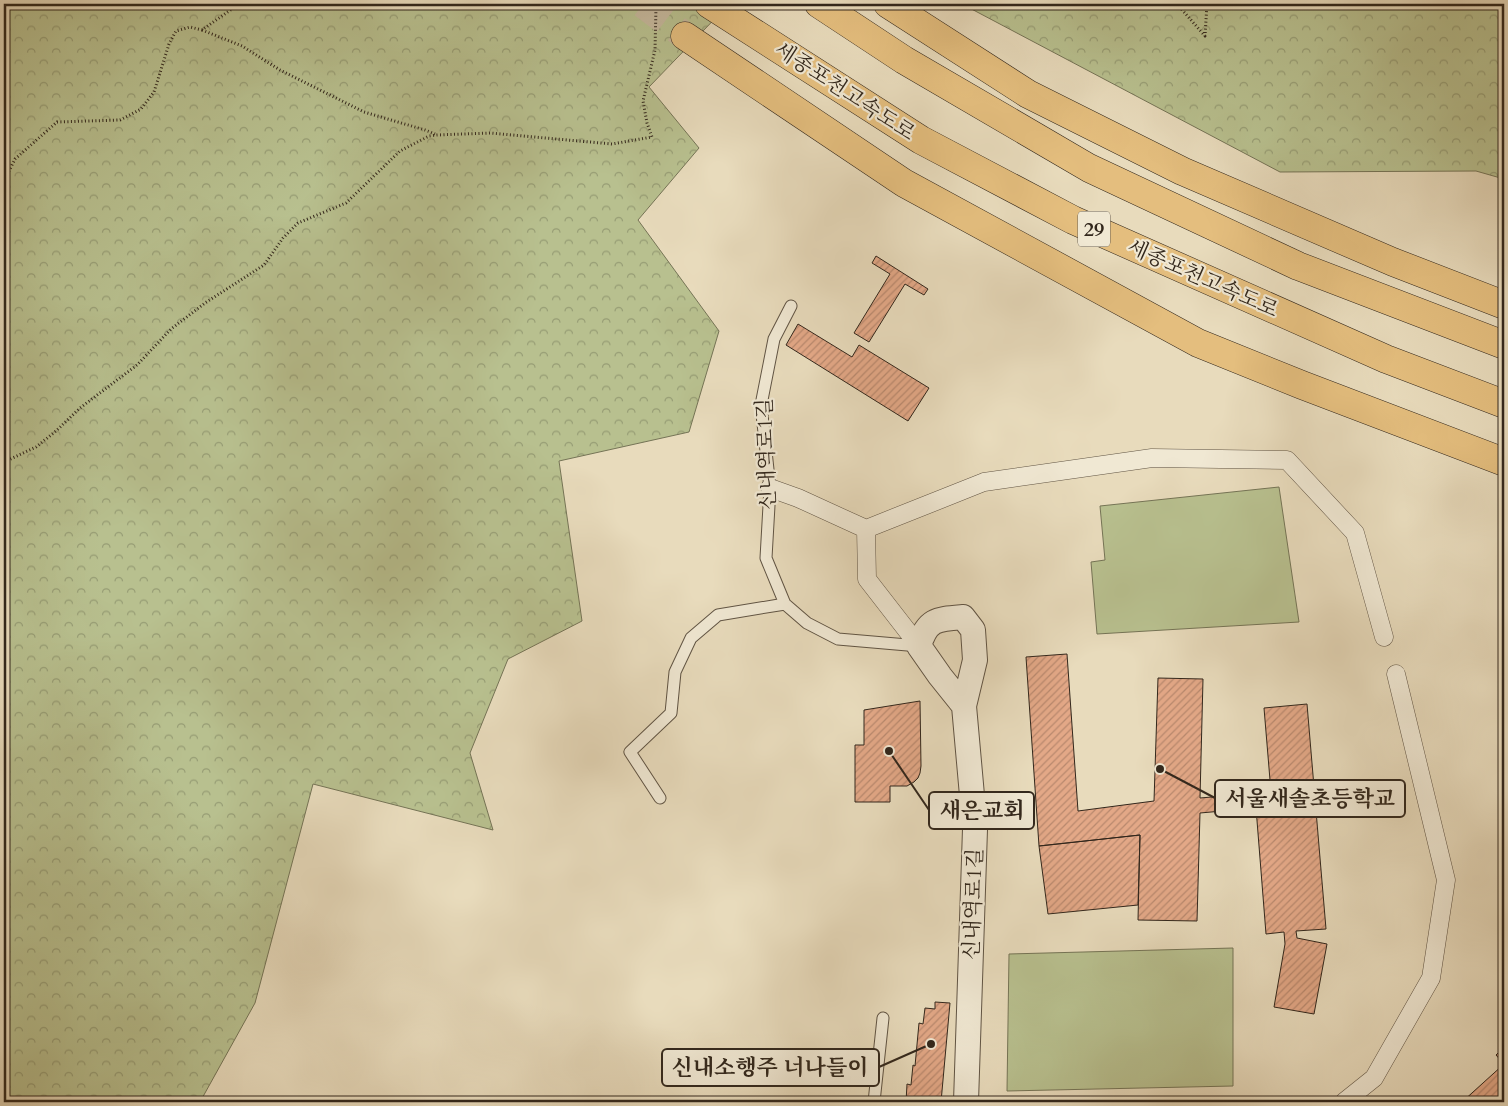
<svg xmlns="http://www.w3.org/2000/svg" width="1508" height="1106" font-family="Cardo,'Noto Serif KR',serif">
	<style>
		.forest { fill: url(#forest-crowns); stroke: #757456 }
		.garden { fill: #b8c08f; stroke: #757456 }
		.building { fill: url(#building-hatch); stroke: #32271c }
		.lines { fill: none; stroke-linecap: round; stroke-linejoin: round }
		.motorway-tunnel { stroke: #c4b79c; stroke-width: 28; stroke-dasharray: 28 14; stroke-linecap: butt }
		.service-casing { stroke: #605444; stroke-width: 13 }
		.pedestrian-casing { stroke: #605444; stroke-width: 19 }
		.minor-casing { stroke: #605444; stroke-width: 26 }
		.motorway-casing { stroke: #32271c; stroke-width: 29 }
		.path { stroke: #32271c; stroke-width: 3; stroke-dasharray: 1 2.5; stroke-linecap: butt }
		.service { stroke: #f0e8d3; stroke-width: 11 }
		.pedestrian { stroke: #f0e8d3; stroke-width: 18 }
		.minor { stroke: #f0e8d3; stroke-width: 24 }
		.motorway { stroke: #e4be7e; stroke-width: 28 }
		.labels { text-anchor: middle; stroke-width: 4.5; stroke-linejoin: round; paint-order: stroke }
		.shield { fill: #f0e8d3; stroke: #6b6153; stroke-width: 1 }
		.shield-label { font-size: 20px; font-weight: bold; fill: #32271c }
		.street-label { font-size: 21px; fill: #32271c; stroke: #f0e8d3 }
		.leader { fill: none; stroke: #32271c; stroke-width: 2 }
		.callout-dot { fill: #32271c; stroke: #f0e8d3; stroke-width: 2 }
		.callout { fill: #f0e8d3; stroke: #32271c; stroke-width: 2 }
		.callout-label { font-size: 22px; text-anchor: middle; font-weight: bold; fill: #32271c }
	</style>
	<defs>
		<pattern id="forest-crowns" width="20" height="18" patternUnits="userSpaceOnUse" patternTransform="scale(1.25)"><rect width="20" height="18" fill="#b8c08f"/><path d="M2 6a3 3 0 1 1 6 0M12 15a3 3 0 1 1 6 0" fill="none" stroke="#969c74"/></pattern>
		<pattern id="building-hatch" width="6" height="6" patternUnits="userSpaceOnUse" patternTransform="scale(1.25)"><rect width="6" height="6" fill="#e3a887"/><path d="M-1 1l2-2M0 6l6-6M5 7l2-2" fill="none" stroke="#b9896e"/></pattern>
	</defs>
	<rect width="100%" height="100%" fill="#e8dbbc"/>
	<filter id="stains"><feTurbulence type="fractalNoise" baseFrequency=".004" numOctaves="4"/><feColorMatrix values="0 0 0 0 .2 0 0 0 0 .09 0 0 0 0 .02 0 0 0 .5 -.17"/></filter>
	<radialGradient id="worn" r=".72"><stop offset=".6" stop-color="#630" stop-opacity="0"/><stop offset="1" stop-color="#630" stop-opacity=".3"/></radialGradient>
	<!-- forest -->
	<path class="forest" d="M5 4H729L649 87 699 148 638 220 719 331 689 432 559 461 582 621 508 659 470 753 493 830 313 784 255 1003 200 1102H4V27L7 25Z
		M962 4H1504V179L1476 171 1280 172Z"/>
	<!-- garden -->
	<path class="garden" d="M1279 487 1299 622 1097 634 1091 562 1105 560 1100 506Z
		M1233 948V1086L1007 1091 1009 954Z"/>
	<!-- building -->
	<path class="building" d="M876 256 928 289 924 295 905 284 869 342 854 333 890 274 872 263Z
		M798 324 852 357 859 345 929 388 908 421 786 345Z
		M1067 654 1078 811 1154 801 1158 678 1203 679 1200 798 1271 792 1264 708 1307 704 1326 929 1296 931 1297 938 1327 944 1314 1014 1274 1007 1285 944 1284 932 1266 934 1256 808 1200 813 1197 921 1138 920 1140 835 1039 846 1026 657Z
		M920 701 921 766 920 773 918 778 914 782 907 786H890V802H855V745H864V710Z
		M1140 835 1138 905 1048 914 1039 846Z
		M935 1002 950 1003 941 1102H906L907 1084 911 1085 913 1065 915 1066 919 1023 923 1024 925 1008 935 1009Z
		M1504 1047V1064L1496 1055Z
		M1504 1064V1102H1462Z"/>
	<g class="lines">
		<!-- motorway-tunnel -->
		<path class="motorway-tunnel" d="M643 4 685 36"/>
		<defs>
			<path id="service" d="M791 306 774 339 761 405 770 488 766 558 785 604 807 623 838 639 919 646
				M660 798 630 752 671 713 675 672 691 638 718 615 785 604
				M874 1102 883 1018"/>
			<path id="pedestrian" d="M770 488 798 498 866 529
				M919 646 867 579 866 529 984 482 1152 458 1287 460 1355 533 1384 637
				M1344 1102 1374 1078 1431 978 1446 880 1396 674"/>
			<path id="minor" d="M964 706 940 676 919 646C927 619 937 619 963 617L973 630 975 660 964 706 975 829 966 1102"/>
			<path id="motorway" d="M709 4 921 140 1073 220 1386 359 1504 404
				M819 4 904 60 1089 168 1298 266 1504 345
				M888 4 1028 94 1182 171 1393 262 1504 305
				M685 36 904 183 1198 343 1302 385 1504 462"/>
		</defs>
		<!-- service casing -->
		<use href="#service" class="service-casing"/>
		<!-- pedestrian casing -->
		<use href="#pedestrian" class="pedestrian-casing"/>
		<!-- minor casing -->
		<use href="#minor" class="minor-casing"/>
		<!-- motorway casing -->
		<use href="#motorway" class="motorway-casing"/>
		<!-- path -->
		<path class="path" d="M1177 4 1205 36 1207 4
			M202 30 242 46 280 70 364 112 425 130 435 134
			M4 181 15 159 57 122 120 120 141 109 154 92 169 44 176 31 190 27 202 30 239 4
			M4 462 36 447 56 431 80 408 137 365 171 329 205 303 264 265 283 238 298 223 346 203 400 151 429 136 437 135 490 133 612 144 652 137 647 123 643 101 655 50 656 7 654 4"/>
		<!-- service -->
		<use href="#service" class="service"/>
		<!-- pedestrian -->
		<use href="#pedestrian" class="pedestrian"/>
		<!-- minor -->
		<use href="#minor" class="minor"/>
		<!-- motorway -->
		<use href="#motorway" class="motorway"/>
	</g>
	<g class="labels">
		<!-- shield labels -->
		<rect class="shield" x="1078" y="211.5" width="32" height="35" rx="4"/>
		<g class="shield-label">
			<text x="1094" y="236">29</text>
		</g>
		<!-- street labels -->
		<g class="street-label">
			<text transform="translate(845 91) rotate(33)" y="7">세종포천고속도로</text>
			<text transform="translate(1203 278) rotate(24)" y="7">세종포천고속도로</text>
			<text transform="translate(766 454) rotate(-92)" y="7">신내역로1길</text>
			<text transform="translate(973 904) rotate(-88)" y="7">신내역로1길</text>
		</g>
	</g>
	<!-- callouts -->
	<path class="leader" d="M1160 769L1215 798M889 751L929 810M931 1044L879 1067"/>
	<g class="callout-dot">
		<circle cx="1160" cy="769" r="5"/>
		<circle cx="889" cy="751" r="5"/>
		<circle cx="931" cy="1044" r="5"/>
	</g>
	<g class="callout">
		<rect x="1215" y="780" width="190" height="37" rx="5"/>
		<rect x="929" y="792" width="105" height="37" rx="5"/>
		<rect x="662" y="1049" width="217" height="37" rx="5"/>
	</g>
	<g class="callout-label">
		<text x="1310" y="806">서울새솔초등학교</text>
		<text x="982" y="818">새은교회</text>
		<text x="770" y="1075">신내소행주 너나들이</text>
	</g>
	<!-- margin -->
	<rect width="1508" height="1106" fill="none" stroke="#e8dbbc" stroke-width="20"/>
	<rect x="5" y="5" width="1498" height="1096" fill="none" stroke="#32271c" stroke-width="2.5"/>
	<rect x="10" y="10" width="1488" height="1086" fill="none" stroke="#32271c"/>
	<rect width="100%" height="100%" filter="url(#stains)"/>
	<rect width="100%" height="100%" fill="url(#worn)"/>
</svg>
